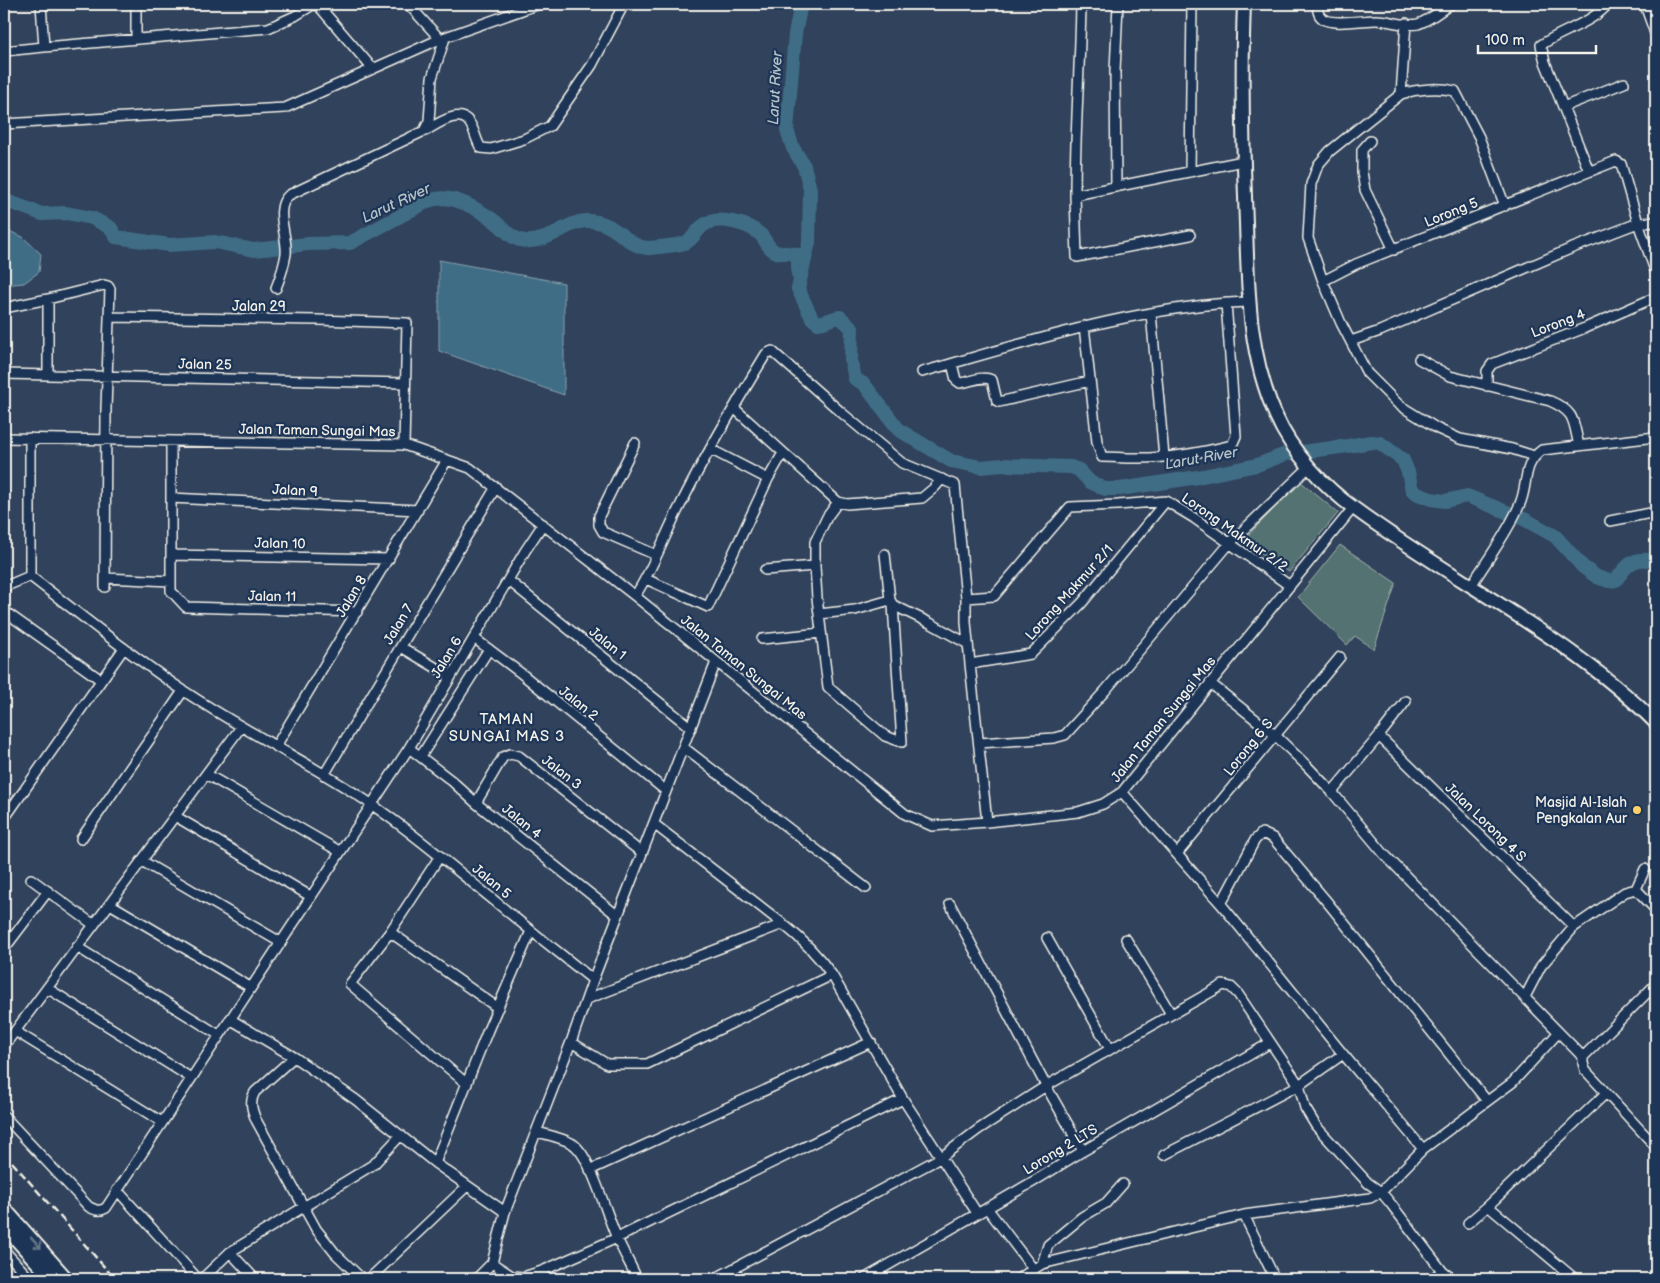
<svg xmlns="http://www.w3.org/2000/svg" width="1660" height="1283" font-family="'Balsamiq Sans',sans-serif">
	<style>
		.green { fill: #537271; stroke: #a4b2ac }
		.water { fill: #416d86; stroke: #89a2ad }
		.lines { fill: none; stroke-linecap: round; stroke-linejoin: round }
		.river { stroke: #416d86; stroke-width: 14 }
		.street-casing { stroke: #f4f1e8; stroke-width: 12 }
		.secondary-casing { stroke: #f4f1e8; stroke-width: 16 }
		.street { stroke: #1d3557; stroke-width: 9 }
		.secondary { stroke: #1d3557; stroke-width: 12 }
		.rail { stroke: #f4f1e8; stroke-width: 2.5; stroke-dasharray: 8 4; stroke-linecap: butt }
		.oneway { stroke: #68778a }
		.poi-dot { fill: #ffd166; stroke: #1d3557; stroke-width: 2 }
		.labels { text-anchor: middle; stroke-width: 4.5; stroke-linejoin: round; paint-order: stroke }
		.street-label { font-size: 14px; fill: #f4f1e8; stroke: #1d3557 }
		.poi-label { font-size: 14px; fill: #f4f1e8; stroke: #1d3557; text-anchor: end }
		.water-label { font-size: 15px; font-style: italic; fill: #b5c3c6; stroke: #1d3557 }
		.neighbourhood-label { font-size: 15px; letter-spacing: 1px; fill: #f4f1e8; stroke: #1d3557 }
	</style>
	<rect width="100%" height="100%" fill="#30425c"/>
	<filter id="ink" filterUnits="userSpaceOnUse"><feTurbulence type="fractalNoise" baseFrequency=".02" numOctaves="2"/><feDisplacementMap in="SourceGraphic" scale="10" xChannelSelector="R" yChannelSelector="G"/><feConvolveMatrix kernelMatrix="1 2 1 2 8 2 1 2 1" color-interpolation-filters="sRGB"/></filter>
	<g filter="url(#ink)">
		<!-- green -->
		<path class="green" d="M1300 481 1338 513 1289 572 1243 541Z
			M1340 545 1396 583 1374 649 1355 636 1347 645 1298 597Z"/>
		<!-- water -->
		<path class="water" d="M4 229 23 237 41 254 39 272 24 283 4 285Z
			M439 260 564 283V395L439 351Z"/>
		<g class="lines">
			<!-- river -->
			<path class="river" d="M801 4 795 34 787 130 793 148 804 166 810 189 809 242 798 289 812 318 818 323C827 322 832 318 840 317L852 328 851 360 855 379 864 384 899 430 951 461 981 467 1002 465 1071 467 1079 470 1090 482 1105 489H1120L1198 477 1257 465 1286 454 1348 446 1371 442 1380 443 1403 460 1408 472 1412 490 1418 494 1431 499 1445 501 1467 496 1524 519 1555 536 1583 567 1597 577 1609 581 1616 580C1622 572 1629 561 1640 560 1645 559 1651 561 1656 560
				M4 200 42 214 66 213 92 218 111 228 116 237 169 245 215 242 254 250 308 244 350 243 428 201C435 199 442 197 450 199 464 201 486 214 497 223 506 231 513 240 525 241 550 243 565 222 586 221 616 220 625 246 647 248 652 248 680 245 685 243 693 240 697 229 704 225 718 215 750 224 761 235 766 240 768 249 776 252 783 254 791 252 798 255V274"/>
			<defs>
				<path id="street" d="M136 4V39
					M317 4 373 69
					M408 4 440 39
					M1318 4C1317 9 1318 15 1322 18 1330 26 1364 20 1376 20 1389 20 1405 27 1418 24 1430 20 1441 10 1451 4
					M1642 4 1646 8 1656 36
					M44 47 268 28 295 16 314 4
					M4 51 44 47 41 4
					M1401 94 1406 23
					M1563 107 1624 83
					M4 124 285 108 440 39 539 4
					M425 131C436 125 459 108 469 122 475 130 476 141 481 148L491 149 524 139 550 126 592 65 624 4
					M1370 141 1362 150V172L1365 190 1394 250
					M1589 171 1545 62 1541 45C1562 30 1591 24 1608 4
					M1190 172 1192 4
					M1116 187 1115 71 1118 4
					M1075 195C1075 131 1080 68 1081 4
					M1505 206 1479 137 1455 91C1438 87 1417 89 1401 94L1330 151 1318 165 1311 184 1308 238 1323 281 1341 323 1367 373 1399 405 1438 429 1460 439 1512 449 1534 456
					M1190 235 1077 257 1075 195 1243 161
					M1323 281 1356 264 1616 161 1621 164 1638 223 1656 273
					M276 288C280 278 284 266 286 254 288 235 273 209 289 195L424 131 429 121 432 78 445 38
					M48 299V374
					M4 308 48 299 104 285 108 286 110 289 106 409 105 587
					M1151 313 1164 457
					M110 317 318 320 407 323 404 445
					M1084 326 1097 442 1102 457C1112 457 1122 458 1132 458 1166 459 1200 453 1232 445L1236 436 1226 303
					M1351 341 1380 331 1570 249 1638 223 1656 222
					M1419 359 1450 376 1550 401C1576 412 1573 421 1579 446
					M952 364 956 380 960 383C970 382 982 375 992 380L997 401 999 402 1090 381
					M922 372C1029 342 1137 306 1249 302
					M4 374 405 383
					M1487 386V371L1492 364 1585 328 1656 297
					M734 408 838 502 847 504 922 498 934 488 942 479
					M4 438 404 445 470 468 635 596 905 814 932 826 987 822 1078 812 1103 804 1122 792 1353 508
					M30 438V576
					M171 441V591L186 607 357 612
					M635 443 599 516V525L603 532 656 555
					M710 449 768 479
					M171 498 418 510
					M838 502 827 517 815 542V566L817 598 828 687 885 736 902 742 893 605
					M1610 521 1656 512
					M885 554 890 600 893 605 930 623 968 644
					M171 555 389 559
					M765 570 815 566
					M105 578 171 581
					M646 579 708 607 768 479 783 453
					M508 580 691 728
					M1471 586C1487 560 1507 534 1519 506 1529 486 1521 465 1542 450L1656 437
					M4 587 30 576C81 615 131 656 184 691 245 732 311 763 371 804 415 834 455 869 496 902 528 929 561 954 593 980
					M635 596C654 567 665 534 681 504 707 452 736 403 766 354L772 351 842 413 902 463 955 485 966 598V622L970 664 987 822
					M966 598 994 596 1070 507 1118 505 1166 501 1194 518 1290 586
					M4 611 101 680
					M819 614 855 610 890 600
					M474 638 522 674 666 791
					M762 639 821 633
					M401 647 450 676
					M716 662 593 980 571 1042 505 1212 492 1263 512 1276 523 1277 542 1271 617 1238 903 1099
					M970 664 1031 654 1082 603 1166 501
					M1210 683 1275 735 1307 766 1332 792 1384 854 1583 1057
					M1379 736 1574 927
					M979 743 1054 738 1065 735 1105 691 1230 543 1308 468
					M276 746 447 460
					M683 747 866 888
					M409 748 452 781 476 803 618 916
					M421 756 489 649
					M206 774 339 851
					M324 775 496 487
					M1122 792 1221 904 1343 1054 1423 1149
					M1332 792 1379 736 1406 701
					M476 803 503 757 510 754 519 756 642 853
					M175 816 310 896
					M4 819 124 648
					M81 839 183 691
					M1177 854 1340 657
					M440 856 390 932 350 984 467 1084
					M142 861 280 942
					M31 879 94 925
					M1636 889 1656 910
					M110 904 250 987
					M950 904 1046 1086 1083 1151
					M1221 904 1255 840 1262 833 1273 838 1328 903 1487 1101
					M783 924C802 939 818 955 832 975L903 1099 977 1213
					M390 932 498 1008
					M1047 938 1110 1049
					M1126 939 1171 1014
					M77 947 219 1035
					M4 949 48 891
					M1656 984 1583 1057V1063L1585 1070 1656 1147
					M47 988 191 1078
					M1525 997 1541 966 1574 927 1625 892 1636 889 1645 869
					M587 999 783 924 654 824
					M230 1019 294 1057 356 1100 435 1163 505 1212
					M15 1031 162 1122
					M571 1042 607 1064H647L832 975
					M4 1046 241 727
					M294 1057 255 1092C249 1102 252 1110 256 1120L316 1229 335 1253 362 1279
					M4 1116 89 1207C96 1210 99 1212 106 1208L409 748 525 551 543 524
					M537 1132C548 1135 563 1138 573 1144 591 1156 607 1217 617 1238 623 1252 631 1265 637 1279
					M1164 1155 1299 1085 1343 1054
					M435 1163 488 1030 531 931
					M590 1170 871 1042
					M117 1190 198 1279
					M987 1208 1034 1270
					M1244 1215 1275 1279
					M1468 1223 1488 1206
					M4 1250 30 1279
					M230 1252 255 1279
					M1042 1264 1048 1245 1082 1217 1106 1203 1123 1184
					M202 1279 230 1252 374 1164 401 1135
					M369 1279 467 1186
					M476 1279 492 1263
					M714 1279 940 1158 979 1129 1046 1086 1223 985 1231 987 1238 994 1299 1085 1305 1108 1316 1126 1368 1183 1381 1192 1391 1204 1443 1272 1453 1279
					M864 1279 1036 1180 1083 1151 1270 1043
					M1018 1279 1042 1264 1244 1215 1370 1198 1381 1192 1423 1149 1513 1082 1558 1033
					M1430 1279 1443 1272
					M1575 1279 1488 1206 1605 1094"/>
				<path id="secondary" d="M1244 4C1241 77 1243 150 1246 223 1248 290 1248 354 1276 416 1291 451 1324 487 1355 509 1454 582 1568 635 1656 723
					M4 1208 67 1279
					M4 1226 52 1279"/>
			</defs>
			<!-- street casing -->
			<use href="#street" class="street-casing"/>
			<!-- secondary casing -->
			<use href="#secondary" class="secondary-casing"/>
			<!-- street -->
			<use href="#street" class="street"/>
			<!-- secondary -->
			<use href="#secondary" class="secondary"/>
			<!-- rail -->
			<path class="rail" d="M4 1153 115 1279"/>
		</g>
		<!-- one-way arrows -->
		<defs><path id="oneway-shaft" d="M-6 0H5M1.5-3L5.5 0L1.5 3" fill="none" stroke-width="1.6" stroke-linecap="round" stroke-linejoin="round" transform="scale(1.25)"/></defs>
		<use class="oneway" href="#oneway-shaft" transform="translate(36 1243) rotate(48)"/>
	</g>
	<!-- markers -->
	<circle class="poi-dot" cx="1637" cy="810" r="5"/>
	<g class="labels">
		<!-- street labels -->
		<g class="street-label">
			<text transform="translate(1451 212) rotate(-22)" y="5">Lorong 5</text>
			<text x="259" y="311">Jalan 29</text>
			<text transform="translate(1558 323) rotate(-21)" y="5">Lorong 4</text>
			<text transform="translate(205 364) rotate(1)" y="5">Jalan 25</text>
			<text transform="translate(317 430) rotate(1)" y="5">Jalan Taman Sungai Mas</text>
			<text transform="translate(295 490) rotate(3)" y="5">Jalan 9</text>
			<text transform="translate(1235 532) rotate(35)" y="5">Lorong Makmur 2/2</text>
			<text transform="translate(280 543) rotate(1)" y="5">Jalan 10</text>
			<text transform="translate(1069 592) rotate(-48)" y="5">Lorong Makmur 2/1</text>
			<text transform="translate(272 596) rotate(1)" y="5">Jalan 11</text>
			<text transform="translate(351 596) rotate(-59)" y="5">Jalan 8</text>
			<text transform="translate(398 624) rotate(-59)" y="5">Jalan 7</text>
			<text transform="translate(608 643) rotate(39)" y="5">Jalan 1</text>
			<text transform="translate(446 657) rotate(-59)" y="5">Jalan 6</text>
			<text transform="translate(744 667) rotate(39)" y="5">Jalan Taman Sungai Mas</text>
			<text transform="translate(579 703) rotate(39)" y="5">Jalan 2</text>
			<text transform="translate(1163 719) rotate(-51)" y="5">Jalan Taman Sungai Mas</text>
			<text transform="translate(1248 747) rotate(-51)" y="5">Lorong 6 S</text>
			<text transform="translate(562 772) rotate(38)" y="5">Jalan 3</text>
			<text transform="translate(522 821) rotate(39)" y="5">Jalan 4</text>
			<text transform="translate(1486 822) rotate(44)" y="5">Jalan Lorong 4 S</text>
			<text transform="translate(492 881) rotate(40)" y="5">Jalan 5</text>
			<text transform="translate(1060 1149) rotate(-31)" y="5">Lorong 2 LTS</text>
		</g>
		<!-- poi labels -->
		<g class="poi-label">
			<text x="1627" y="807">Masjid Al-Islah<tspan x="1627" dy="16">Pengkalan Aur</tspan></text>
		</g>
		<!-- water labels -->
		<g class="water-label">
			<text transform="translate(775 88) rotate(-87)" y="5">Larut River</text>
			<text transform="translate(396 203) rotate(-25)" y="5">Larut River</text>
			<text transform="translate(1201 458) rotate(-10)" y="5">Larut River</text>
		</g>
		<!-- neighbourhood labels -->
		<g class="neighbourhood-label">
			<text x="507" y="724">TAMAN<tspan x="507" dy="17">SUNGAI MAS 3</tspan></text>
		</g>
	</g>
	<!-- margin -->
	<rect width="1660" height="1283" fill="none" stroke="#1d3557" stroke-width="20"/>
	<rect x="10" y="10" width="1640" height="1263" fill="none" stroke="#f4f1e8" stroke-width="2" filter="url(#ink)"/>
	<!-- scale -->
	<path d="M1478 45v8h118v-8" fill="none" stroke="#f4f1e8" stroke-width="2.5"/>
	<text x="1485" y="45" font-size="15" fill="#f4f1e8" stroke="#1d3557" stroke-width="4" paint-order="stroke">100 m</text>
</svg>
